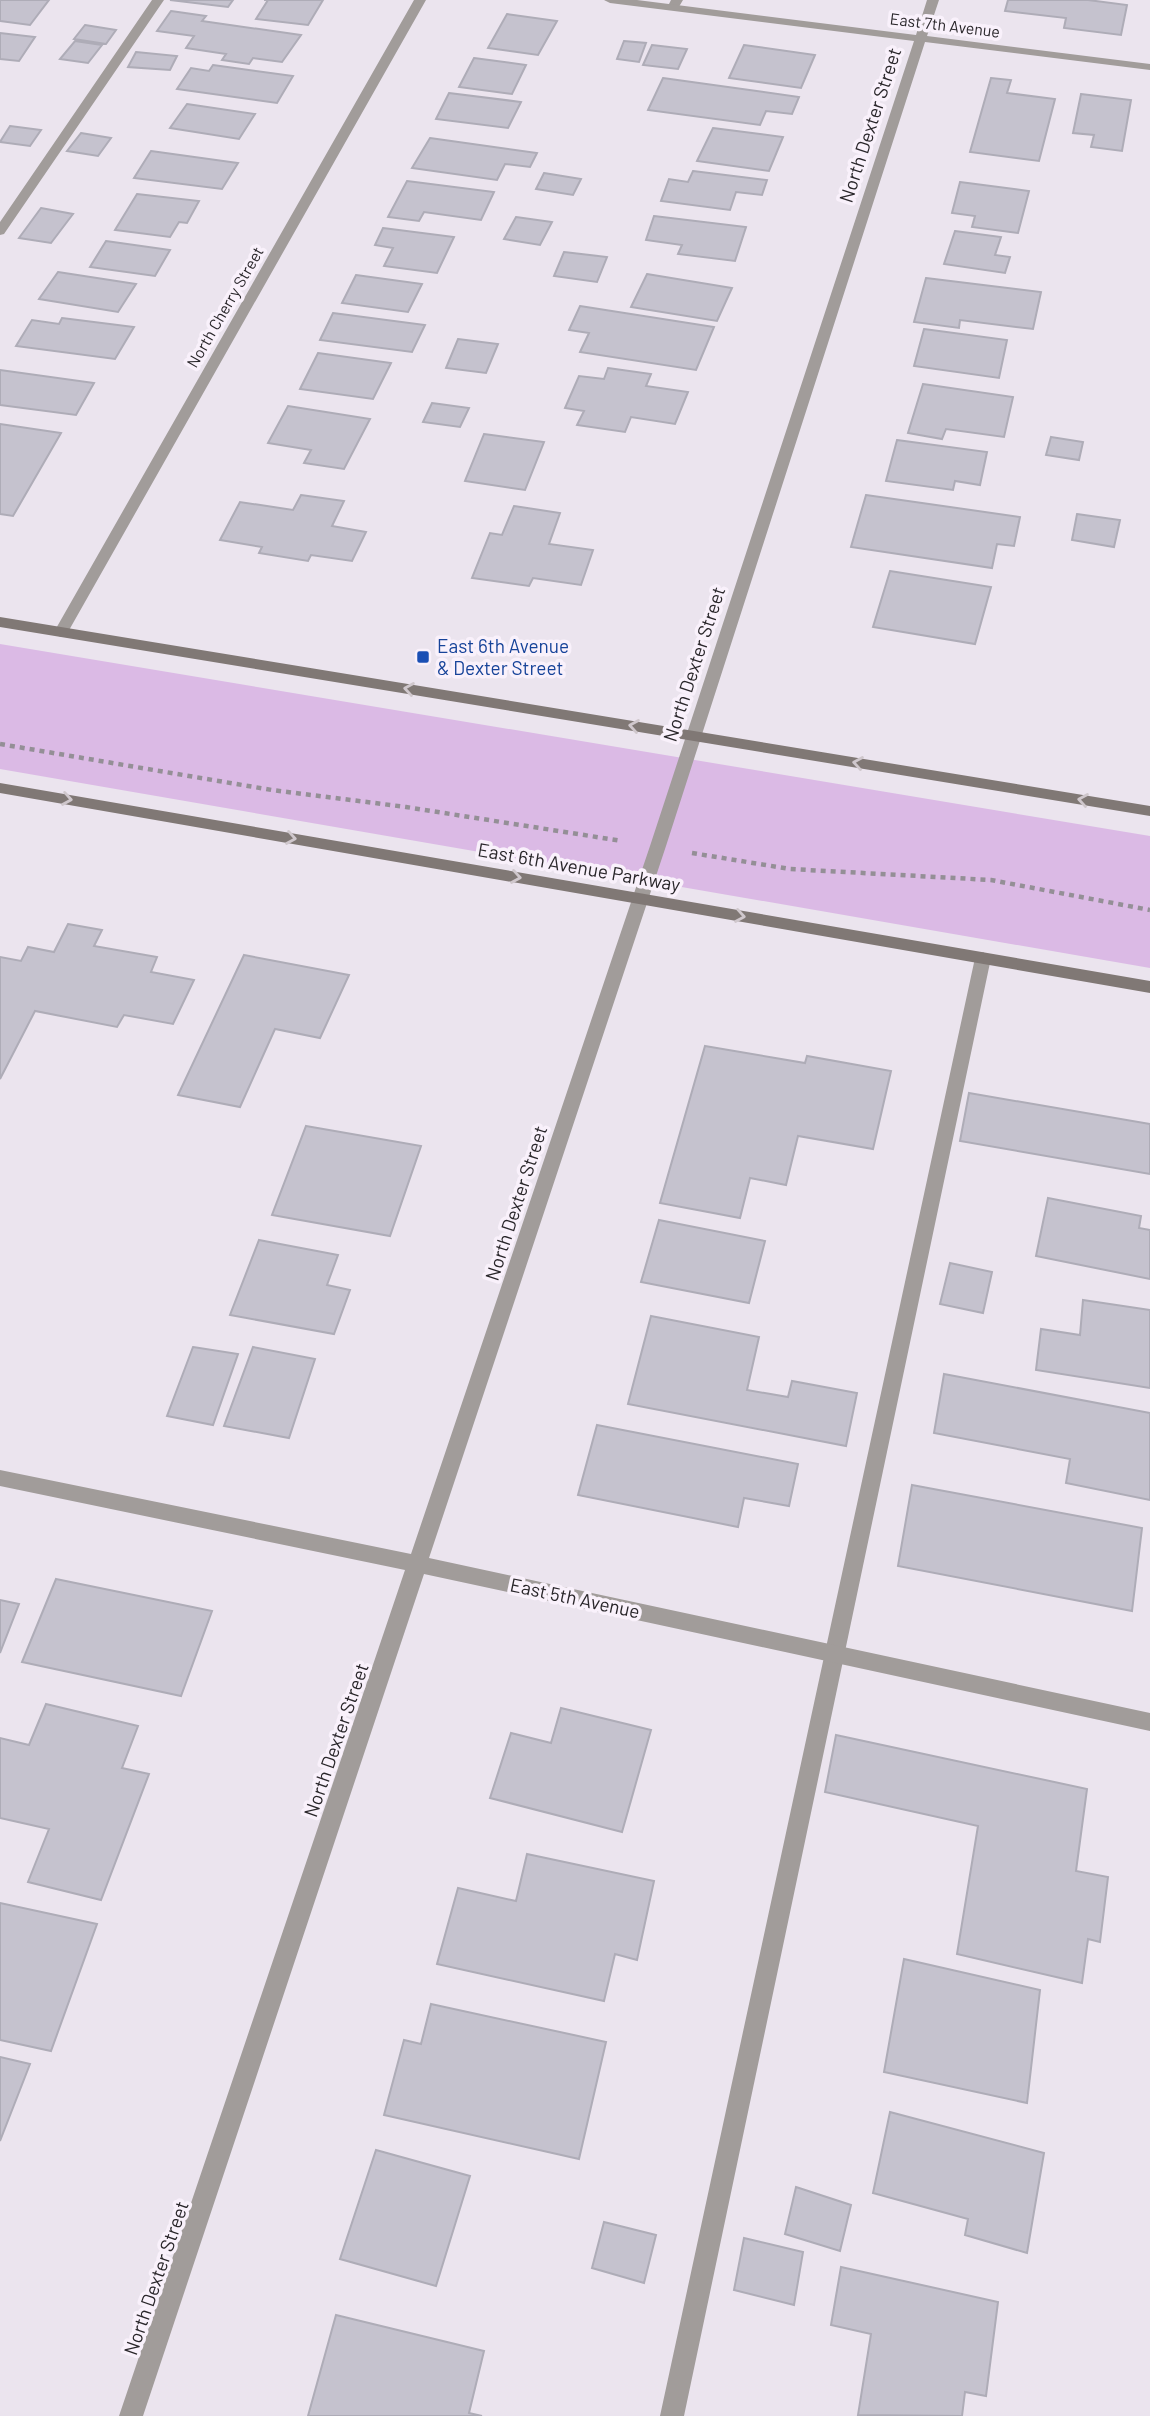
<svg xmlns="http://www.w3.org/2000/svg" width="1150" height="2416" font-family="Barlow,sans-serif">
	<style>
		.green { fill: #dbbae5 }
		.building { fill: #c5c2ce; stroke: #aeacb7; stroke-width: 2 }
		.lines { fill: none; stroke-linecap: round; stroke-linejoin: round }
		.path { stroke: #948f96; stroke-width: 4.5; stroke-dasharray: 5 5; stroke-linecap: butt }
		.service { fill: #a19c9a; fill-rule: evenodd }
		.minor { fill: #a19c9a; fill-rule: evenodd }
		.secondary { fill: #807875; fill-rule: evenodd }
		.oneway { stroke: #cfc7cc }
		.transit-dot { fill: #1a4fb4; stroke: #f9f1fb; stroke-width: 2.5 }
		.labels { text-anchor: middle; stroke-width: 7; stroke-linejoin: round; paint-order: stroke }
		.far-street-label { font-size: 16px; fill: #29262a; stroke: #f9f1fb }
		.street-label { font-size: 19px; fill: #29262a; stroke: #f9f1fb }
		.transit-label { font-size: 19px; fill: #164399; stroke: #f9f1fb; text-anchor: start }
	</style>
	<rect width="100%" height="100%" fill="#ebe4ee"/>
	<!-- green -->
	<path class="green" d="M0 644 1150 836V968L0 769Z"/>
	<!-- building -->
	<path class="building" d="M0 0H49L30 25 0 21Z
		M170 0H233L228 7Z
		M264 0H323L308 25 256 19 268 0Z
		M1008 0H1088L1127 5 1121 35 1064 28 1066 18 1005 11Z
		M171 11 206 16 202 21 301 35 282 62 253 58 249 64 222 60 226 54 186 48 194 36 157 31Z
		M507 14 557 21 538 55 488 48Z
		M85 25 116 30 106 44 74 39Z
		M0 33 35 37 19 61 0 59Z
		M75 41 102 45 88 63 60 59Z
		M624 41 646 43 639 62 617 59Z
		M652 45 687 49 678 69 643 65Z
		M744 45 815 55 801 88 729 78Z
		M136 52 177 56 170 70 128 67Z
		M474 58 526 65 512 94 459 87Z
		M213 65 293 76 277 103 177 89 191 68 209 71Z
		M663 78 799 97 792 114 766 111 760 125 648 110Z
		M991 78 1011 80 1007 93 1055 99 1039 161 970 152Z
		M449 93 521 102 508 128 436 119Z
		M1081 94 1131 100 1122 151 1091 147 1094 135 1073 133Z
		M187 104 255 114 239 139 170 128Z
		M10 126 41 130 30 146 0 142Z
		M713 128 783 137 769 171 697 161Z
		M81 133 111 138 98 156 67 151Z
		M430 138 537 153 530 167 505 164 497 180 412 168Z
		M151 151 238 163 222 189 134 178Z
		M693 171 767 180 762 195 736 192 730 210 661 201 669 179 688 182Z
		M544 173 581 179 573 195 536 189Z
		M407 181 494 192 481 220 424 212 419 221 388 217Z
		M960 182 1029 191 1018 233 972 227 975 216 952 213Z
		M137 194 199 201 187 223 179 222 170 237 115 230Z
		M41 208 73 214 51 243 19 238Z
		M654 216 746 227 735 261 678 254 682 245 646 240Z
		M516 217 552 222 540 245 504 239Z
		M383 228 454 237 437 273 384 266 393 248 375 245Z
		M955 231 1001 237 995 255 1010 257 1005 273 944 264Z
		M106 241 170 250 155 276 90 267Z
		M564 252 607 257 597 282 554 276Z
		M58 272 136 284 118 312 39 299Z
		M647 274 732 288 717 321 631 307Z
		M356 275 422 284 408 312 342 303Z
		M926 278 1041 292 1033 329 960 320 959 328 914 322Z
		M580 306 714 327 696 370 580 352 589 333 569 330Z
		M333 313 425 325 412 352 320 340Z
		M62 318 134 327 115 359 16 346 32 320 59 324Z
		M924 329 1007 340 999 378 914 366Z
		M458 339 498 344 486 373 446 368Z
		M318 353 391 363 373 399 300 389Z
		M608 368 651 374 646 386 688 392 675 424 631 417 625 432 577 425 584 411 565 408 579 376 604 379Z
		M0 370 94 383 76 415 0 405Z
		M923 384 1013 397 1004 437 946 429 942 439 908 433Z
		M432 403 469 408 460 427 423 422Z
		M288 406 370 419 344 469 304 463 311 450 268 443Z
		M0 424 61 433 13 516 0 514Z
		M484 434 544 442 525 490 465 481Z
		M1051 437 1083 442 1079 460 1046 455Z
		M897 440 987 452 980 485 955 481 953 490 886 481Z
		M301 495 344 501 332 526 366 532 352 561 311 555 308 561 259 553 262 547 220 540 240 502 293 510Z
		M866 495 1020 517 1014 546 997 544 992 568 851 547Z
		M514 506 560 513 549 544 593 550 581 585 533 578 529 586 472 578 490 533 502 535Z
		M1077 514 1120 520 1114 547 1072 540Z
		M890 571 991 587 975 644 873 627Z
		M68 924 102 930 94 946 157 957 151 972 194 980 173 1024 124 1015 117 1027 35 1011 0 1079V957L21 961 28 947 54 952Z
		M244 955 349 975 320 1038 275 1029 240 1107 178 1095Z
		M705 1046 805 1063 807 1056 891 1071 873 1149 798 1136 786 1185 750 1178 740 1218 660 1203Z
		M969 1093 1150 1124V1174L960 1141Z
		M306 1126 421 1146 390 1236 272 1215Z
		M1048 1198 1141 1216 1139 1228 1150 1230V1279L1036 1256Z
		M659 1220 765 1241 749 1303 641 1282Z
		M259 1240 338 1255 327 1285 350 1290 334 1334 230 1315Z
		M950 1263 992 1272 983 1313 940 1304Z
		M1083 1300 1150 1310V1388L1036 1370 1041 1329 1080 1335Z
		M651 1316 759 1337 747 1390 788 1397 792 1381 857 1393 846 1446 628 1404Z
		M193 1347 238 1354 213 1425 167 1416Z
		M253 1347 315 1359 289 1438 224 1426Z
		M944 1374 1150 1413V1500L1066 1483 1070 1459 934 1433Z
		M597 1425 798 1464 789 1506 744 1498 738 1527 578 1495Z
		M912 1485 1142 1528 1132 1611 898 1566Z
		M56 1579 212 1611 181 1696 22 1662Z
		M0 1600 19 1604 0 1653Z
		M46 1704 138 1726 122 1768 149 1774 101 1900 28 1882 49 1829 0 1818V1738L29 1745Z
		M561 1708 651 1730 622 1832 490 1798 511 1733 551 1743Z
		M836 1735 1087 1789 1076 1871 1108 1877 1100 1942 1088 1939 1082 1983 957 1954 978 1826 825 1792Z
		M527 1854 654 1881 637 1960 615 1954 604 2001 437 1964 458 1888 516 1901Z
		M0 1903 97 1924 51 2051 0 2040Z
		M904 1959 1040 1990 1027 2103 884 2072Z
		M431 2004 606 2042 579 2159 384 2115 404 2040 421 2044Z
		M0 2057 30 2064 0 2141Z
		M890 2112 1044 2153 1027 2253 965 2235 968 2219 873 2193Z
		M376 2150 470 2176 436 2286 340 2259Z
		M796 2187 851 2205 840 2251 785 2234Z
		M604 2222 656 2235 644 2283 592 2268Z
		M744 2238 803 2252 794 2305 734 2290Z
		M841 2267 998 2302 986 2396 965 2392 962 2416 858 2415 871 2334 831 2325Z
		M336 2315 484 2351 469 2413 482 2416H308Z"/>
	<g class="lines">
		<!-- path -->
		<path class="path" d="M0 744 272 790 406 807 622 841
			M692 853 790 869 991 880 1150 910"/>
		<!-- service -->
		<path class="service" d="M152 0H164L4 234 0 235V222Z
			M671 0H683L677 10 667 8Z
			M983 952 991 958 684 2416H660L975 958Z"/>
		<!-- minor -->
		<path class="minor" d="M414 0H426L68 632 61 637 56 635 54 632Z
			M604 0H637L916 35 927 0H939L927 36 1150 64V70L925 42 666 846 429 1558 1150 1713V1731L424 1574 143 2416H119L405 1570 0 1486V1470L411 1554 650 846 914 41 610 3Z"/>
		<!-- secondary -->
		<path class="secondary" d="M0 617 1150 806V816L0 627Z
			M0 783 1150 981V993L0 793Z"/>
	</g>
	<!-- one-way arrows -->
	<defs><path id="oneway-chevron" d="M-2-3.5L2.5 0L-2 3.5" fill="none" stroke-width="1.6" stroke-linecap="round" stroke-linejoin="round" transform="scale(1.75)"/></defs>
	<g class="oneway">
		<use href="#oneway-chevron" transform="translate(409 689) rotate(-171)"/>
		<use href="#oneway-chevron" transform="translate(634 726) rotate(-171)"/>
		<use href="#oneway-chevron" transform="translate(858 763) rotate(-171)"/>
		<use href="#oneway-chevron" transform="translate(67 799) rotate(10)"/>
		<use href="#oneway-chevron" transform="translate(1083 800) rotate(-171)"/>
		<use href="#oneway-chevron" transform="translate(291 838) rotate(10)"/>
		<use href="#oneway-chevron" transform="translate(516 877) rotate(10)"/>
		<use href="#oneway-chevron" transform="translate(740 916) rotate(10)"/>
	</g>
	<!-- markers -->
	<rect class="transit-dot" x="416" y="650" width="14" height="14" rx="3.5"/>
	<g class="labels">
		<!-- far-street labels -->
		<g class="far-street-label">
			<text transform="translate(945 25) rotate(7)" y="6">East 7th Avenue</text>
			<text transform="translate(225 307) rotate(-60)" y="6">North Cherry Street</text>
		</g>
		<!-- street labels -->
		<g class="street-label">
			<text transform="translate(870 125) rotate(-72)" y="7">North Dexter Street</text>
			<text transform="translate(694 664) rotate(-72)" y="7">North Dexter Street</text>
			<text transform="translate(579 867) rotate(10)" y="7">East 6th Avenue Parkway</text>
			<text transform="translate(516 1203) rotate(-72)" y="7">North Dexter Street</text>
			<text transform="translate(575 1598) rotate(12)" y="7">East 5th Avenue</text>
			<text transform="translate(336 1740) rotate(-71)" y="7">North Dexter Street</text>
			<text transform="translate(156 2278) rotate(-71)" y="7">North Dexter Street</text>
		</g>
		<!-- transit labels -->
		<g class="transit-label">
			<text x="437" y="653">East 6th Avenue<tspan x="437" dy="22">&amp; Dexter Street</tspan></text>
		</g>
	</g>
</svg>
